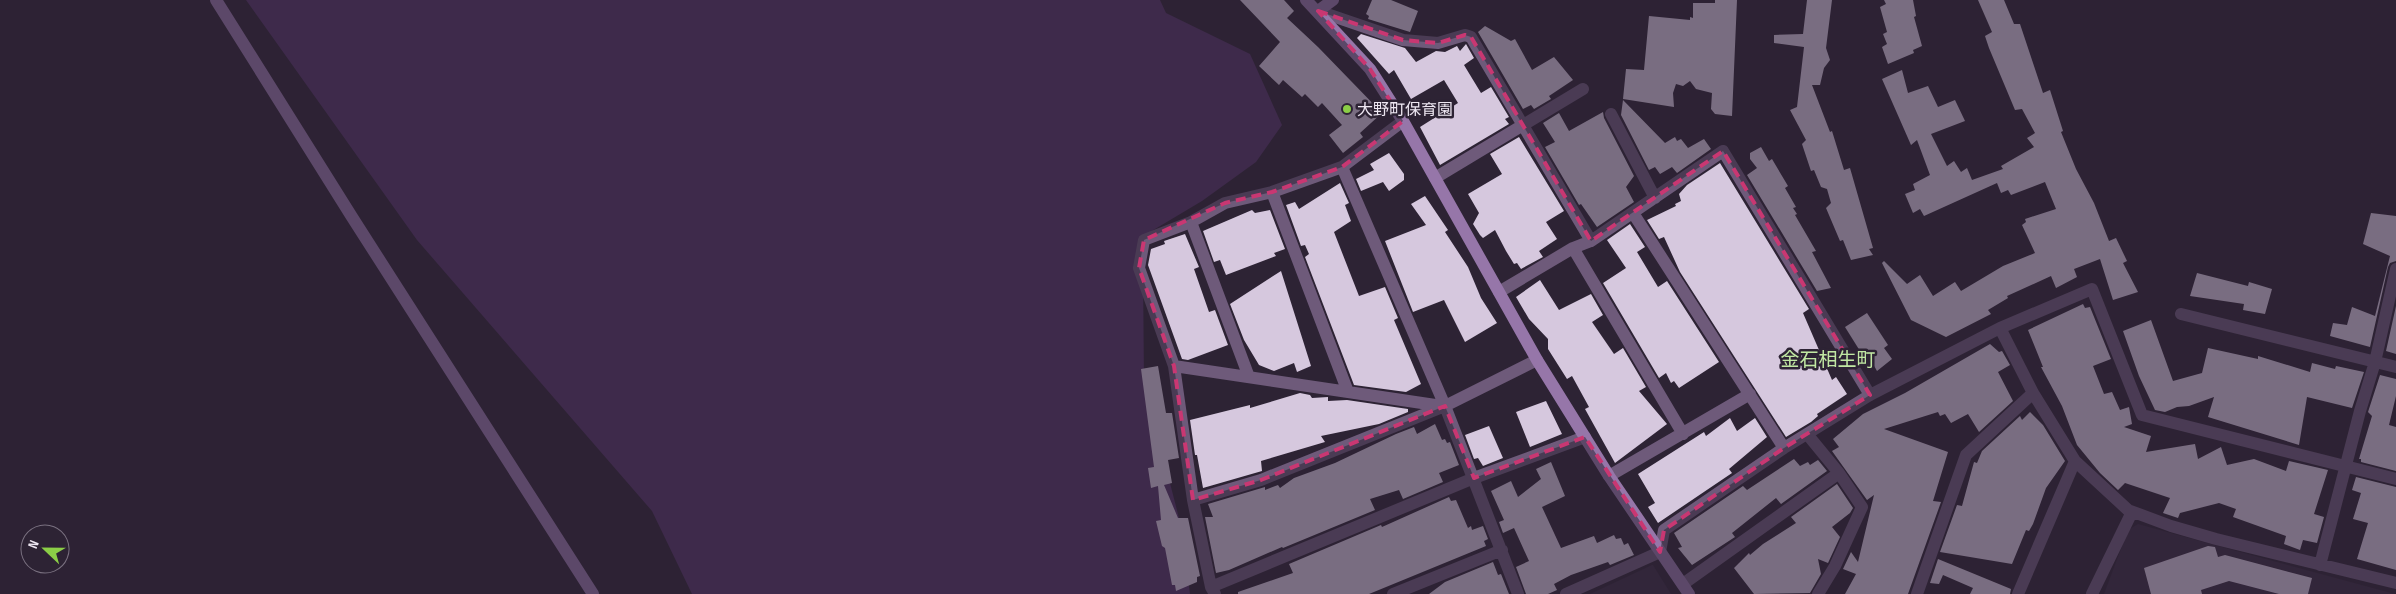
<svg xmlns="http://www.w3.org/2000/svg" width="2396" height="594" font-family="'Sofia Sans Condensed','Noto Sans JP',sans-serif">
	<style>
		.built { fill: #382a40 }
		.green { fill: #533366 }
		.building { fill: #d6c8de }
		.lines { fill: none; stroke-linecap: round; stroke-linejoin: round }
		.street { stroke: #6e5a7a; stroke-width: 12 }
		.secondary { stroke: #9676a9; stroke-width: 12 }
		.marked { fill: none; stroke: #c93772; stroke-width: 4; stroke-dasharray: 10 6; stroke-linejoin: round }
		.poi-dot { fill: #8bce47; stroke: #2d2334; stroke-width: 2 }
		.labels { text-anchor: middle; stroke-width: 5; stroke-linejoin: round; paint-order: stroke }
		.poi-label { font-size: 16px; fill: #eee7f2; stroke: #2d2334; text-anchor: start }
		.quarter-label { font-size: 19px; fill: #c1e8a3; stroke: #2d2334 }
	</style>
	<rect width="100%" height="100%" fill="#2d2334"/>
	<!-- built -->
	<path class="built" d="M2138 524 2266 559 2395 594H2104L2128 530Z
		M1653 565 1671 594H1590L1652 565Z"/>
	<!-- green -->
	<path class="green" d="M246 0H1160L1166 13 1250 54 1282 125 1256 162 1202 201 1150 232 1143 272 1144 382 1180 522 1190 594H692L652 511 417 240Z"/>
	<!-- building -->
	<path class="building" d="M1240 0H1284L1294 11 1287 18 1318 47 1382 113 1360 133 1363 137 1343 153 1329 135 1342 125 1322 103 1318 107 1305 94 1302 97 1283 80 1279 85 1259 66 1280 42Z
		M1372 0H1391L1418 11 1410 32 1368 19 1369 16 1366 14Z
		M1715 0H1737L1732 116 1715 114 1711 109 1712 93 1696 89 1690 81 1683 86 1676 84 1673 93 1674 107 1623 99 1626 69 1644 70 1649 16 1690 20V17L1693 18V3H1715Z
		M1807 0H1832L1826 48 1830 60 1824 68 1820 85H1812L1830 132 1832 131 1844 170 1850 168 1873 248 1869 249 1873 255 1851 260 1843 240 1840 241 1826 208 1831 203 1827 189 1821 187 1814 170 1811 171 1802 144 1806 140 1790 110 1797 107 1804 47 1774 43V35L1803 34Z
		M1884 0H1913L1916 16 1914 17 1922 46 1913 50 1914 53 1888 64 1882 47 1887 44 1883 34 1887 32 1880 7 1886 4Z
		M1978 0H2004L2014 24H2020L2043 93 2050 90 2063 131 2061 132 2076 169 2094 203 2109 241 2116 238 2127 261 2123 263 2138 292 2113 300 2100 259 2074 269 2077 277 2056 288 2051 276 2007 296 2008 298 1988 310 1991 314 1946 337 1911 320 1882 263 1884 261 1907 284 1920 275 1933 296 1955 282 1961 291 2003 266 2035 253 2022 225 2026 222 2025 219 2056 209 2045 182 2011 195 2008 190 2001 193 1997 183 1924 216 1920 209 1913 213 1905 194 1915 190 1913 184 1930 175 1917 140 1911 145 1882 79 1902 70 1908 93 1928 86 1938 107 1955 100 1965 121 1931 134 1947 166 1954 161 1961 172 1967 168 1972 180 2003 169 2001 166 2034 147 2027 138 2035 133 2022 109 2015 110 1989 48 1985 36 1992 32Z
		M1485 26 1511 41 1515 39 1532 70 1554 57 1573 80 1549 96 1551 99 1534 109 1531 105 1523 109 1478 32Z
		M1361 34 1405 48 1416 62 1436 51 1445 52 1457 46 1460 51 1466 44 1474 58 1464 65 1481 93 1491 87 1509 117 1505 119 1509 124 1440 165 1420 127 1458 103 1444 80 1411 99 1394 70 1389 74 1357 38Z
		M1623 100 1665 143 1675 137 1677 141 1681 139 1688 148 1704 139 1711 149 1677 173 1672 167 1660 174 1655 167 1649 170 1621 115Z
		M1603 112 1604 118 1634 176 1626 187 1634 202 1597 227 1581 204 1579 205 1545 147 1555 142 1543 123 1559 113 1569 131Z
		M1519 137 1564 211 1546 222 1557 239 1539 251 1543 257 1521 269 1517 263 1514 264 1506 251 1495 230 1483 238 1480 235 1473 224 1479 213 1468 194 1502 174 1490 154Z
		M1761 147 1769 161 1772 159 1788 186 1785 188 1796 207 1793 208 1797 214 1795 215 1816 251 1812 252 1831 288 1817 291 1747 175 1757 168 1750 159V153Z
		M1389 153 1404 174V180L1389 191 1383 182 1361 191 1356 179 1374 170 1370 164Z
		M1720 163 1809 309 1803 313 1832 380 1836 377 1847 394 1817 414 1818 416 1811 422 1786 437 1680 272 1664 237 1659 239 1647 220 1676 206 1675 204 1681 201 1679 194 1687 185Z
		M1340 183 1349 203 1345 205 1351 221 1334 232 1359 296 1385 287 1398 318 1394 320 1421 384 1406 392 1354 385 1305 257 1309 254 1305 245 1301 246 1286 205 1295 202 1299 209Z
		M1425 196 1448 230 1445 232 1468 267 1481 298 1497 323 1465 342 1444 300 1413 312 1385 241 1426 225 1411 204Z
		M1252 210 1255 213 1270 210 1285 249 1274 253 1276 256 1226 275 1220 260 1214 262 1203 231Z
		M2371 213 2396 216V261L2390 263 2388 267 2370 347 2330 336 2333 323 2347 325 2352 307 2375 316 2390 256 2363 244Z
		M1630 224 1645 247 1637 252 1658 287 1667 281 1719 362 1679 388 1674 381 1671 383 1666 373 1659 378 1603 283 1626 268 1607 240Z
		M1185 234 1199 267 1194 269 1209 312 1215 310 1228 345 1188 360 1182 359 1148 265 1151 249 1165 244 1164 241Z
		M1281 271 1311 366 1297 372 1294 363 1274 371 1259 365 1244 340 1230 304Z
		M2197 273 2248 286 2249 282 2272 289 2265 314 2243 310 2244 304 2190 296Z
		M1540 280 1559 310 1591 294 1603 315 1592 322 1614 354 1623 348 1646 387 1639 391 1667 424 1615 463 1585 409 1589 407 1572 376 1567 379 1548 349V339L1529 319 1516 297Z
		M2083 304 2085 308 2090 307 2111 359 2093 366 2104 394 2112 392 2120 410 2129 407 2132 424 2124 427 2151 436 2146 452 2195 444 2198 459 2221 447 2227 465 2254 459 2286 471 2289 461 2328 470 2314 514 2324 517 2317 543 2303 540 2300 550 2284 544 2286 536 2233 517 2236 509 2219 503 2180 513 2178 518 2163 513 2170 498 2125 483 2118 490 2100 473 2077 445 2062 406 2041 367H2043L2028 330Z
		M2396 306V354L2386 351Z
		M1867 313 1888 345 1884 348 1892 359 1877 371 1869 357 1865 359 1845 327Z
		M2151 320 2173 381 2202 373 2208 348 2258 359V356L2310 372 2312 363 2335 369 2336 366 2364 372 2352 408 2307 397 2299 445 2208 417 2214 397 2189 406 2177 407 2165 412 2155 410 2139 376 2123 331Z
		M1990 344 1999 352 2002 351 2010 365 1998 372 2013 401 1979 432 1968 414 1951 423 1945 414 1940 416 1938 412 1884 429 1948 452 1933 501 1941 502 1908 594H1845L1856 574 1843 569 1851 552 1858 562 1874 495 1867 500 1832 451 1839 447 1833 439 1863 414 1905 393Z
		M1158 366 1166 413H1172L1179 458 1168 460 1172 483 1164 485 1178 518H1188L1200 576 1197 577V582L1176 591 1175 585H1172L1165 548 1162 546 1156 521 1161 520 1158 486 1151 488 1148 468 1154 467 1141 369Z
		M2380 375 2396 379V396L2389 425 2396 427V471L2361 462V459H2359L2372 416 2368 412Z
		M1300 393 1310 395 1312 398 1328 397V401L1347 400 1408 409V412L1379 424 1321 436 1325 442 1261 461 1262 471 1203 488 1197 455H1195L1190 420 1250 405V408Z
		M1546 401 1562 434 1530 447 1516 412Z
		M2030 412 2043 425 2065 461 2046 488 2033 524 2029 531 2026 530 2012 564 1940 552 1957 505 1962 506 1974 462 1977 463 1982 451 2020 416 2022 420Z
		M1730 418 1737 431 1755 418 1767 437 1729 469 1732 473 1658 523 1648 507 1655 503 1638 474 1704 432 1706 436Z
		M1435 424 1442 440 1445 439 1447 443 1450 442 1459 465 1439 473 1443 482 1403 499 1399 490 1370 499 1375 510 1283 548 1282 547 1229 570 1216 573 1205 517H1213L1208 504 1265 487V490L1278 485 1280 488 1294 478 1335 463 1396 434 1414 427 1417 434Z
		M1489 426 1503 458 1483 466 1478 458 1474 459 1465 435Z
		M1794 459 1800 466 1808 462 1810 465 1818 460 1827 471 1781 504 1776 498 1732 533 1735 537 1692 565 1678 548 1682 547 1674 533 1743 486 1747 490Z
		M1551 462 1565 496 1542 507 1561 548 1594 536 1597 543 1614 535 1616 539 1621 538 1624 545 1628 543 1634 555 1610 565 1608 562 1571 575 1554 584 1557 590 1548 594H1526L1516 567 1529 561 1514 528 1503 533 1499 522 1504 520 1491 491 1511 481 1518 497 1541 479 1536 469Z
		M2356 477 2396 487V570L2357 559 2368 523 2353 519 2361 493 2352 490Z
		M1837 484 1853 508 1850 513 1832 527 1840 537 1828 563 1818 559 1821 574 1810 593 1754 594 1734 568 1749 553 1750 555 1763 544 1796 523 1791 517Z
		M1449 497 1451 501 1456 500 1468 528 1471 526 1472 530 1483 526 1488 539 1484 541 1486 546 1369 594H1238V592L1293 573 1289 564 1381 525 1382 527Z
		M2208 546 2215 547 2218 557 2225 555 2312 578 2308 594H2279L2229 581 2201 590 2202 594H2151L2144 568Z
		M1938 559 2011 589 2010 594H1970L1973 588 1943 575 1939 584 1930 583Z
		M1493 562 1498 575 1501 574 1509 594H1429L1445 582Z"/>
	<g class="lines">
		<!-- street -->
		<path class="street" d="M1318 11 1403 40 1438 43 1465 35 1471 37 1591 241
			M1611 114 1655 198
			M1342 167 1445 406 1518 594
			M1435 178 1583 89
			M1272 192 1348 392
			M1633 213 1784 448
			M1191 222 1249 377
			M1573 248 1683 434
			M1499 292 1573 248 1591 241 1723 151 1870 395
			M2181 314 2396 367
			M2000 328 2092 289 2142 415 2396 479
			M1174 366 1442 406
			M1807 434 1839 473 1862 507 1835 566 1818 594
			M1609 476 1750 394
			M1193 500 1261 480 1445 406 1537 360
			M2320 565 2360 411 2375 362 2396 269
			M1683 584 1839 473
			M1211 587 1474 478 1585 437
			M1215 594 1211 587 1193 500 1174 366 1139 268 1144 240 1191 222 1225 203 1272 192 1342 167 1403 121
			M1393 594 1502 550
			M1566 594 1660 552 1664 530 1784 448 1870 395 2000 328 2033 393 2075 461 2128 510 2171 526 2216 539 2396 583
			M1917 594 1966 455 2033 393
			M2018 594 2075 461
			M2092 594 2132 512"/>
		<!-- secondary -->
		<path class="secondary" d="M216 0 352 217 593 594
			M1306 0 1370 69 1403 121 1537 360 1609 476 1689 594
			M1318 11 1333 0"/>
	</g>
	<!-- marked area -->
	<path d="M0 0H2396V594H0ZM1318 11 1403 40 1438 43 1465 35 1471 37 1591 241 1723 151 1870 395 1784 448 1664 530 1660 552 1585 437 1474 478 1445 406 1261 480 1193 500 1174 366 1139 268 1144 240 1225 203 1272 192 1342 167 1403 121 1370 69Z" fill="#2d2334" fill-opacity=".55" fill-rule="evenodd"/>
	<path class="marked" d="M1318 11 1403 40 1438 43 1465 35 1471 37 1591 241 1723 151 1870 395 1784 448 1664 530 1660 552 1585 437 1474 478 1445 406 1261 480 1193 500 1174 366 1139 268 1144 240 1225 203 1272 192 1342 167 1403 121 1370 69Z"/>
	<!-- markers -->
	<circle class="poi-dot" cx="1347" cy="109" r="5"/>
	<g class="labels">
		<!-- poi labels -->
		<g class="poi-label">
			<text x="1357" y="115">大野町保育園</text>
		</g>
		<!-- quarter labels -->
		<g class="quarter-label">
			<text x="1828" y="366">金石相生町</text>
		</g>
	</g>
	<!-- north arrow -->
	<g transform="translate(45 549) rotate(292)"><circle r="24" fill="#2d2334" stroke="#7a7180"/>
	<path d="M0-4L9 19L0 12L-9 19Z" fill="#8bce47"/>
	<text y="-8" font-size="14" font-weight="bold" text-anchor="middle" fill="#eee7f2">N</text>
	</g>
</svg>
